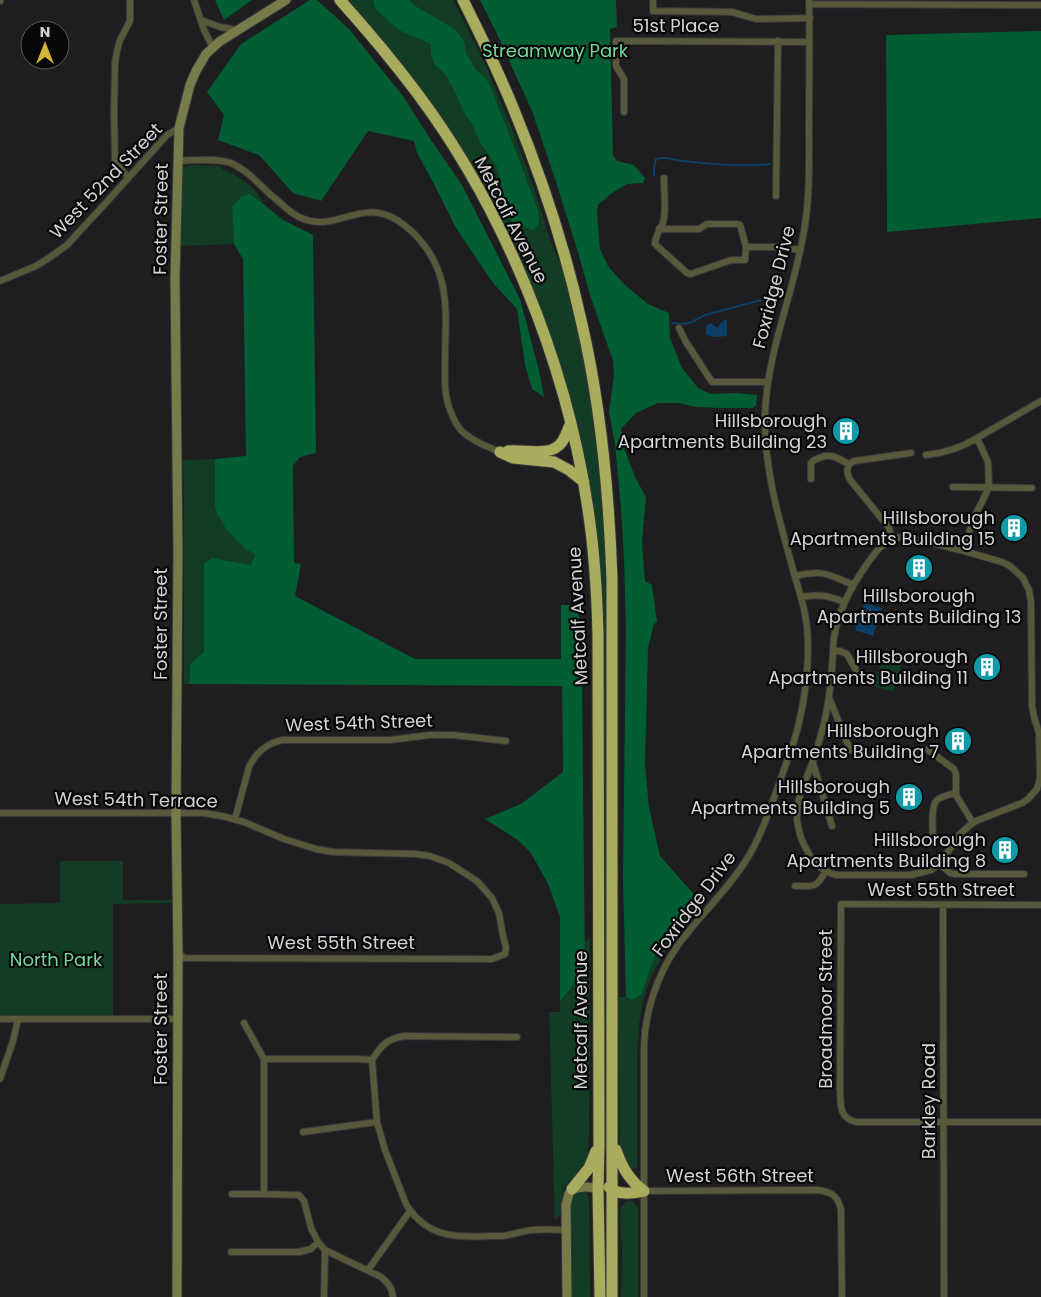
<svg xmlns="http://www.w3.org/2000/svg" width="1041" height="1297" font-family="Poppins,sans-serif">
	<style>
		.green { fill: #123d24 }
		.forest { fill: #015d32 }
		.water { fill: #0d4066 }
		.lines { fill: none; stroke-linecap: round; stroke-linejoin: round }
		.stream { stroke: #0d4066; stroke-width: 2 }
		.street-casing { stroke: #373739; stroke-width: 8 }
		.secondary-casing { stroke: #373739; stroke-width: 11 }
		.highway-casing { stroke: #373739; stroke-width: 13 }
		.street { stroke: #57593a; stroke-width: 6 }
		.secondary { stroke: #777b49; stroke-width: 9 }
		.highway { stroke: #a8ac5c; stroke-width: 11 }
		.labels { text-anchor: middle; stroke-width: 4.5; stroke-linejoin: round; paint-order: stroke }
		.street-label { font-size: 18px; fill: #d4d4d6; stroke: #080709 }
		.park-label { font-size: 18px; fill: #73da9a; stroke: #080709 }
		.poi-label { font-size: 18px; fill: #d4d4d6; stroke: #080709; text-anchor: end }
	</style>
	<rect width="100%" height="100%" fill="#1e1d20"/>
	<!-- green -->
	<path class="green" d="M346 0H453L486 66 513 131 533 185 550 239 566 278 580 338 590 391 603 491 607 588 608 1033 605 1032 603 988 599 577 546 327 420 89 387 46Z
		M192 165 221 166 222 169C236 174 258 188 263 203L250 194 232 207 234 244 180 246V172L183 167Z
		M215 459V509L244 548 255 555 251 565 212 558 204 563V652L190 664 189 684H184V484L183 460Z
		M886 649 904 654 893 692 873 686Z
		M60 861H123V900H173V903L113 904V1015H0V904L60 903Z
		M698 899 702 902C685 924 667 945 654 971 636 1010 637 1045 637 1087 637 1114 637 1141 637 1168L634 1169C623 1165 622 1155 620 1145L618 997H626L632 1000 642 994 652 962 668 935 682 915Z
		M590 938C589 995 591 1052 589 1109 589 1122 590 1147 586 1159 582 1172 570 1178 564 1189 559 1199 566 1214 555 1220L549 1012H560V1002L585 969V942Z
		M581 1191 586 1193 589 1198 590 1297H571L569 1206 572 1196Z
		M627 1201H633L636 1205 638 1209V1297H621L622 1252 620 1216 621 1207Z"/>
	<!-- forest -->
	<path class="forest" d="M215 0H252L224 20Z
		M310 0H317L349 29 403 96 431 140 462 185 520 299 539 370 544 397 532 389 525 365 517 309 493 283 456 228 434 184 417 153 414 141 368 131 321 201 293 193 259 155 218 140 224 115 207 92 241 44Z
		M373 0H408L417 7 456 30 464 41 466 53 476 70 485 77 490 86 520 162 538 211 539 221 538 226 533 230 513 223 509 217 497 167 480 142 472 124 465 114 452 86 446 75 434 64 431 53V44L401 31 393 25 375 8Z
		M480 0H616L617 27 610 29 613 155 617 161 634 165 645 178 643 183 627 184 612 193 598 205 597 213 600 249 608 266 624 284 648 304 669 313 670 338 682 368 698 388 711 394 735 393 757 395 756 406 753 408H719L696 407 678 403H658L636 413 621 429 625 450 635 477 646 497 642 543 645 581 652 585 657 622 654 624 648 648 645 764 649 808 660 856 698 899C681 916 662 940 652 964 648 974 645 984 642 994L632 1000 626 997 623 878 626 628 624 559 621 508 615 444 609 412 614 376 613 361 590 295 577 249 556 182 532 111 495 30Z
		M1041 31V218L887 232 886 35Z
		M250 194 261 202 283 220 313 235 316 453 300 457 293 466 294 563 301 564 295 596 415 659H561V605H578L582 686 585 969 560 1002V917L548 884 531 853 518 840 485 819 521 804 563 772 562 686 189 684 190 664 204 652V563L212 558 251 565 255 555 244 548 226 529 215 509V459L246 456 243 259 234 244 232 207 242 196Z"/>
	<!-- water -->
	<path class="water" d="M725 319 727 320V336L716 337 706 335V326L711 323 717 328Z
		M864 603 882 608 873 636 855 630Z"/>
	<g class="lines">
		<!-- stream -->
		<path class="stream" d="M654 176V168L656 159C666 156 673 160 683 161 711 164 741 167 770 164
			M672 323 684 324 692 322 705 315 765 299 774 292"/>
		<defs>
			<path id="street" d="M194 0 204 30 213 48
				M653 0V11L732 12 756 19 810 18
				M0 1V0
				M809 4 1041 5
				M201 20 220 27 236 30
				M624 112V79L616 66V41L809 42
				M178 161C193 160 217 158 231 163 247 170 260 185 272 196 281 203 289 212 299 217 336 235 359 197 397 220 419 234 436 257 442 283 448 307 445 337 445 362 445 379 444 395 450 410 453 418 457 428 464 433 474 442 488 447 500 452
				M129 177 124 173 115 160 114 114 115 63 117 51 120 40 130 21V0
				M664 178C664 191 666 205 664 218 663 227 655 234 655 244L687 273 691 274 731 260H745L746 247H780L800 250
				M776 196 778 41
				M659 229H699L707 224H737L740 225 741 228 746 247
				M0 281 36 266 49 258 67 245 103 206 167 135 179 128
				M679 328 686 342 712 382H768
				M926 455C945 453 961 448 977 438
				M811 479V463C814 459 817 459 822 457 832 453 840 460 849 464
				M953 487 1032 488
				M901 537H907L964 551 1002 562 1010 566 1023 578 1029 590 1031 602 1032 706 1034 717 1039 733 1040 778 1037 789 1028 799 1022 803 976 821 969 826 960 834 950 849 938 865 931 870 911 875H836C813 870 799 841 797 819 796 799 805 782 812 764 817 751 820 737 824 724 828 705 831 686 832 667 833 657 833 646 834 637 839 609 851 587 867 564 876 551 885 539 901 537Z
				M892 539 889 528 886 524 851 481C846 473 845 466 854 461L911 453
				M964 551 973 519 982 502 989 487 988 462 977 438 1041 401
				M795 576C824 570 826 573 853 585
				M801 597C818 594 827 595 844 602
				M833 651H840L847 654 861 679
				M830 700 850 750
				M928 750 954 769 956 774V795L973 823
				M813 763 832 826
				M0 813H203L222 816 244 822 284 839 316 849 333 852 416 854 430 856 449 863 477 881 492 898 499 913 503 936 506 947 505 954 492 959 184 958 178 952
				M235 819 249 767C256 752 266 744 282 740H390L430 735H453L506 741
				M933 839C933 830 930 807 937 800 942 796 949 795 955 793
				M939 864 950 873 955 874H1024
				M795 886C815 886 815 889 826 871
				M943 905 944 1297
				M1041 905 841 904 840 1088C841 1103 838 1118 856 1122H1041
				M0 1019H177
				M244 1023 264 1059
				M264 1059H357L372 1060C381 1046 386 1039 404 1036L517 1037
				M372 1060 377 1122 385 1150 406 1204C426 1237 455 1238 490 1236 494 1236 498 1236 502 1236 512 1235 522 1231 532 1230 544 1229 556 1230 567 1230
				M0 1079 13 1041 18 1019
				M303 1132 377 1122
				M644 1191 818 1190C832 1192 838 1196 841 1210L842 1297
				M232 1194H264L299 1195 304 1201 311 1228 318 1242 325 1250 324 1297
				M264 1194V1059
				M325 1250 381 1277C388 1283 392 1287 393 1297
				M231 1252H299L311 1249 318 1242
				M368 1270 410 1211
				M644 1297V1046C645 1012 657 976 676 948 697 918 725 893 745 862 761 837 770 809 780 781 787 760 796 740 800 718 807 687 811 645 805 614 802 598 796 582 792 566 778 516 764 467 765 415 767 351 794 293 804 231 810 197 809 162 809 127 809 85 810 42 809 0"/>
			<path id="secondary" d="M177 1297 178 952 176 813 178 550 175 278 179 128 190 85 196 71 206 54 219 42 286 0
				M567 1297 566 1205 569 1194 572 1189C582 1187 588 1186 598 1189"/>
			<path id="highway" d="M340 0C367 30 393 61 417 93 504 209 565 360 587 503 594 546 597 591 598 635L599 1145 598 1189 600 1297
				M463 0C481 36 499 73 514 110 542 178 565 248 581 320 601 405 609 492 612 579V1297
				M508 451C524 449 551 458 562 442 566 436 568 429 571 423
				M500 452 513 458 554 462 569 470 584 482
				M616 1150C622 1167 629 1180 644 1191
				M609 1187C617 1196 633 1193 644 1191
				M572 1189 589 1168 596 1151"/>
		</defs>
		<!-- street casing -->
		<use href="#street" class="street-casing"/>
		<!-- secondary casing -->
		<use href="#secondary" class="secondary-casing"/>
		<!-- highway casing -->
		<use href="#highway" class="highway-casing"/>
		<!-- street -->
		<use href="#street" class="street"/>
		<!-- secondary -->
		<use href="#secondary" class="secondary"/>
		<!-- highway -->
		<use href="#highway" class="highway"/>
	</g>
	<!-- icons -->
	<defs>
		<symbol id="building-disc" viewBox="-11 -11 22 22"><circle r="9.5" fill="#0f9aa8" stroke="#080709"/><path d="M-4-6H4V6H1V3H-1V6H-4ZM-2.5-4.3h1.7v1.8h-1.7ZM.8-4.3h1.7v1.8H.8ZM-2.5-1h1.7V.8h-1.7ZM.8-1h1.7V.8H.8Z" fill="#fff"/></symbol>
	</defs>
	<g fill-rule="evenodd">
		<use href="#building-disc" x="830" y="415" width="32" height="32"/>
		<use href="#building-disc" x="998" y="512" width="32" height="32"/>
		<use href="#building-disc" x="903" y="552" width="32" height="32"/>
		<use href="#building-disc" x="971" y="651" width="32" height="32"/>
		<use href="#building-disc" x="942" y="725" width="32" height="32"/>
		<use href="#building-disc" x="893" y="781" width="32" height="32"/>
		<use href="#building-disc" x="989" y="834" width="32" height="32"/>
	</g>
	<g class="labels">
		<!-- street labels -->
		<g class="street-label">
			<text x="676" y="32">51st Place</text>
			<text transform="translate(106 181) rotate(-46)" y="6">West 52nd Street</text>
			<text transform="translate(161 219) rotate(-89)" y="6">Foster Street</text>
			<text transform="translate(511 220) rotate(63)" y="6">Metcalf Avenue</text>
			<text transform="translate(774 287) rotate(-76)" y="6">Foxridge Drive</text>
			<text transform="translate(578 616) rotate(-93)" y="6">Metcalf Avenue</text>
			<text transform="translate(161 624) rotate(-90)" y="6">Foster Street</text>
			<text transform="translate(359 723) rotate(-2)" y="6">West 54th Street</text>
			<text transform="translate(136 800) rotate(1)" y="6">West 54th Terrace</text>
			<text x="941" y="896">West 55th Street</text>
			<text transform="translate(694 904) rotate(-53)" y="6">Foxridge Drive</text>
			<text x="341" y="949">West 55th Street</text>
			<text transform="translate(826 1009) rotate(-90)" y="6">Broadmoor Street</text>
			<text transform="translate(581 1020) rotate(-90)" y="6">Metcalf Avenue</text>
			<text transform="translate(161 1029) rotate(-90)" y="6">Foster Street</text>
			<text transform="translate(929 1101) rotate(-90)" y="6">Barkley Road</text>
			<text x="740" y="1182">West 56th Street</text>
		</g>
		<!-- park labels -->
		<g class="park-label">
			<text x="555" y="57">Streamway Park</text>
			<text x="56" y="966">North Park</text>
		</g>
		<!-- poi labels -->
		<g class="poi-label">
			<text x="827" y="427">Hillsborough<tspan x="827" dy="21">Apartments Building 23</tspan></text>
			<text x="995" y="524">Hillsborough<tspan x="995" dy="21">Apartments Building 15</tspan></text>
			<text x="919" y="602" text-anchor="middle">Hillsborough<tspan x="919" dy="21">Apartments Building 13</tspan></text>
			<text x="968" y="663">Hillsborough<tspan x="968" dy="21">Apartments Building 11</tspan></text>
			<text x="939" y="737">Hillsborough<tspan x="939" dy="21">Apartments Building 7</tspan></text>
			<text x="890" y="793">Hillsborough<tspan x="890" dy="21">Apartments Building 5</tspan></text>
			<text x="986" y="846">Hillsborough<tspan x="986" dy="21">Apartments Building 8</tspan></text>
		</g>
	</g>
	<!-- north arrow -->
	<g transform="translate(45 45)"><circle r="24" fill="#080709" stroke="#5a595b"/>
	<path d="M0-4L9 19L0 12L-9 19Z" fill="#d3b635"/>
	<text y="-8" font-size="14" font-weight="bold" text-anchor="middle" fill="#d4d4d6">N</text>
	</g>
</svg>
